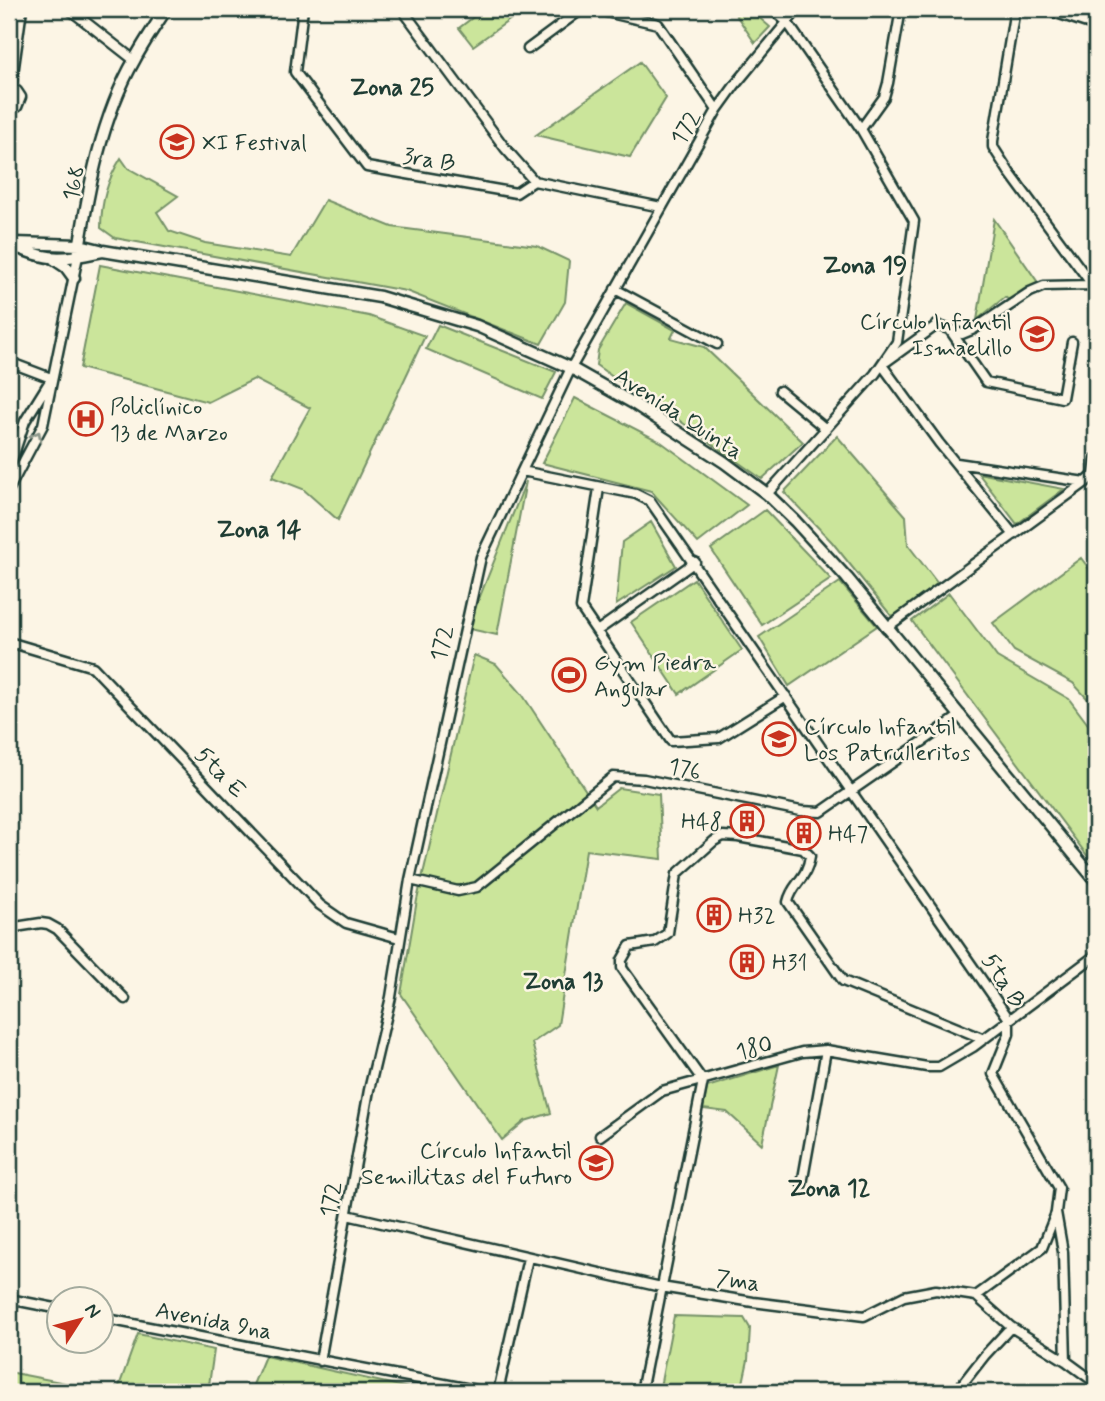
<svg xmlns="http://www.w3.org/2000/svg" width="1105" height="1401" font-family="Mynerve,sans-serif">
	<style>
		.green { fill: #cbe59b; stroke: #759168; stroke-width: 2 }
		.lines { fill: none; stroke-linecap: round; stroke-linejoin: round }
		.minor-casing { stroke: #1f3d34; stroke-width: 13 }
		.major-casing { stroke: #1f3d34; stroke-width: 15 }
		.minor { stroke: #fcf5e5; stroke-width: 8 }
		.major { stroke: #fcf5e5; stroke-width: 10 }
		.oneway { stroke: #8e998c }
		.labels { text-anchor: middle; stroke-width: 5; stroke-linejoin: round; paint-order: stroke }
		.street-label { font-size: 23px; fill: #1f3d34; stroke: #fcf5e5 }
		.poi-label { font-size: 23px; fill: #1f3d34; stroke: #fcf5e5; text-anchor: start }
		.neighbourhood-label { font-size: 24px; font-weight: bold; fill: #1f3d34; stroke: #fcf5e5 }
	</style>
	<rect width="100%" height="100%" fill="#fcf5e5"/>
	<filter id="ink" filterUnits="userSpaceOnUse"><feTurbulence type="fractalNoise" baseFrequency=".0143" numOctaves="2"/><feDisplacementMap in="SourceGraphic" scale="14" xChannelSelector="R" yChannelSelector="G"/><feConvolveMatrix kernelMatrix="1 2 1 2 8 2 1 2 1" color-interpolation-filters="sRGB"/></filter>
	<g filter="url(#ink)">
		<!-- green -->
		<path class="green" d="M484 9H525L473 46 459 28Z
			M732 9H749L770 27 755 43Z
			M640 62 666 98 630 157 536 135Z
			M121 158 128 168 178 196 157 212 169 231 205 243 291 257 325 200 392 227 537 246 569 261 565 302 541 344 406 291 115 238 101 228C101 203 107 180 121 158Z
			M994 219 1039 284 1009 300 1005 297 977 320Z
			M100 265 369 316 425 336 338 520 303 489 272 477 310 408 254 379 208 402 80 368Z
			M626 303 675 330 671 338 704 347 803 442 762 479 632 387 617 380 596 365 598 350Z
			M438 325 556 372 542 399 426 349Z
			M575 398 661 442 747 505 698 543 651 491 542 463Z
			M837 436 906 516 908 545 938 584 893 618 832 542 784 492Z
			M978 473 1064 489 1017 524Z
			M526 481 497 635 470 629 473 614Z
			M765 510 831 579 762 625 711 549Z
			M651 522 676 566 616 605 622 542Z
			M1081 558 1096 578V708L1073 683 1014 651 993 623Z
			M694 579 742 650 679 694 631 622Z
			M840 582 877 626 789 686 759 637Z
			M949 593 997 657 1069 699 1096 735V859L1092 862 912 621Z
			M474 655 496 664 522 694 596 806 619 788 659 794 662 859 586 850 558 1025 532 1043 551 1113 525 1121 502 1140 401 994 417 900Z
			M779 1065 762 1144 727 1112 703 1109 707 1087Z
			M674 1316 744 1318 750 1328 748 1360 741 1392H659Z
			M138 1334 214 1350 208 1392H117Z
			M265 1356 409 1388V1392H250Z
			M9 1372 111 1392H9Z"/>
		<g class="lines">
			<defs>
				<path id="minor" d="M69 9 134 60
					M303 9 295 72 367 167 516 193 534 181 661 207
					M402 9 505 148 534 181
					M593 9 658 24 717 110
					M1015 9 993 141V147L1009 172 1096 290
					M1044 9 1096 26
					M1093 9 1096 10
					M528 49 582 9
					M9 88 17 91 21 97 17 107 9 109
					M11 88 22 9
					M861 129 884 97 888 83 901 9
					M615 289 717 344
					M950 330 986 382 1062 398 1072 342
					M887 361 937 325 962 334 974 329 1030 292 1044 286 1092 285
					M9 362 51 378
					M882 365 939 443 1014 535
					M780 391 826 429
					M957 463 1085 482
					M9 469 25 421 48 384
					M522 471 636 494 650 501 1009 1019V1034L993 1074 1059 1188 1056 1212 1063 1252 1066 1361
					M599 488 581 608 671 741 719 738 786 696
					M9 489 43 425 78 256
					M767 494 875 374 897 342 914 221 861 129 787 22 772 9
					M886 628 1086 482 1094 475 1096 458
					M597 631 695 562
					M9 642 93 667 320 905 346 923 399 938
					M410 880 458 891 477 887 613 777 644 779 801 811 821 812 961 715
					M9 928 41 923 48 924 57 929 125 999
					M703 1081 622 968V960L630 946 655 942 668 933 677 874 714 841 723 836 738 837 803 849 810 856C807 880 792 883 788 902L843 981 984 1039
					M600 1136 662 1091 802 1052 826 1050 927 1067H939L973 1047 1096 955
					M802 1184 826 1050
					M347 1215 661 1287 753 1302 864 1316 904 1296 936 1290 976 1296 1011 1327 1066 1361 1096 1383
					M976 1296 1042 1248 1056 1213
					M9 1299 60 1309
					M102 1318 486 1392
					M320 1361 369 1090 391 997 410 880 481 557 571 368 717 110 735 85 798 9
					M498 1392 528 1258
					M641 1392 703 1081
					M956 1392 985 1355 1011 1327"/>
				<path id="major" d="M14 243 80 245 100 250
					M9 244C51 262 59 260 103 251L380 297 477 326 571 368 633 403 724 462 767 494 795 521 847 578 1096 881
					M78 256C88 190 101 118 135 59 144 42 156 25 166 9
					M54 259 66 267 74 278"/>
			</defs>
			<!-- minor casing -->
			<use href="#minor" class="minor-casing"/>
			<!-- major casing -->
			<use href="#major" class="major-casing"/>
			<!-- minor -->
			<use href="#minor" class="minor"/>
			<!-- major -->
			<use href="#major" class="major"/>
		</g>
		<!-- one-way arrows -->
		<defs><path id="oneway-chevron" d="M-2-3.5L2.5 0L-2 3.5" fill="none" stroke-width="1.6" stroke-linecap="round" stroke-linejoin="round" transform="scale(1.75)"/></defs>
		<use class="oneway" href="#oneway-chevron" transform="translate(37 436) rotate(-63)"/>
	</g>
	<!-- icons -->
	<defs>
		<symbol id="school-ring" viewBox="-11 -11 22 22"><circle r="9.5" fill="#fcf5e5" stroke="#c8321e" stroke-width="1.5"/><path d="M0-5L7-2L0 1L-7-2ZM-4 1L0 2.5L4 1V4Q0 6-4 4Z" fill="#c8321e"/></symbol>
		<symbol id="hospital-ring" viewBox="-11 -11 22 22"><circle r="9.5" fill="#fcf5e5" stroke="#c8321e" stroke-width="1.5"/><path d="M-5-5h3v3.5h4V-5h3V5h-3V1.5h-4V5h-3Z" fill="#c8321e"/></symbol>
		<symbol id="stadium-ring" viewBox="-11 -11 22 22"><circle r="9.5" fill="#fcf5e5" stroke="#c8321e" stroke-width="1.5"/><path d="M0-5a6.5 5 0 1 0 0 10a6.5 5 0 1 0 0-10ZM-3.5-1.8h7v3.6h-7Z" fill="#c8321e"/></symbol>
		<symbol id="building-ring" viewBox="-11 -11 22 22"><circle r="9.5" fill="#fcf5e5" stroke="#c8321e" stroke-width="1.5"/><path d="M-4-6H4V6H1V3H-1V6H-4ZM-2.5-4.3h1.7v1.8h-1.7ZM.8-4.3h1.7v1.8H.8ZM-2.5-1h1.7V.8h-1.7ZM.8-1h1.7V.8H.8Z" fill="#c8321e"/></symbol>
	</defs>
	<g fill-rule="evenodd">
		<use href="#school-ring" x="158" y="123" width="38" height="38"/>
		<use href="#school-ring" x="1018" y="315" width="38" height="38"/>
		<use href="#hospital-ring" x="67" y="400" width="38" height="38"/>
		<use href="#stadium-ring" x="550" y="656" width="38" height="38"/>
		<use href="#school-ring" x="760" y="720" width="38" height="38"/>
		<use href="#building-ring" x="728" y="802" width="38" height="38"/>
		<use href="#building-ring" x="785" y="814" width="38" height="38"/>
		<use href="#building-ring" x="695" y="896" width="38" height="38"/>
		<use href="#building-ring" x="728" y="943" width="38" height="38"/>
		<use href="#school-ring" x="577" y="1144" width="38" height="38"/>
	</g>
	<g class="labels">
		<!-- street labels -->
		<g class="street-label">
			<text transform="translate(685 127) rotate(-60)" y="8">172</text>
			<text transform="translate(429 159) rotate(10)" y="8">3ra B</text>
			<text transform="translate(73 183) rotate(-78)" y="8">168</text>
			<text transform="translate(679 413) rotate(33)" y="8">Avenida Quinta</text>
			<text transform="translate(441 643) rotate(-77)" y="8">172</text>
			<text transform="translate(685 768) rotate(12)" y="8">176</text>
			<text transform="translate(221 772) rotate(46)" y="8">5ta E</text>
			<text transform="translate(1004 980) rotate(58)" y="8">5ta B</text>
			<text transform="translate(754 1047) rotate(-16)" y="8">180</text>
			<text transform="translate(330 1199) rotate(-80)" y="8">172</text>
			<text transform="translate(738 1280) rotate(8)" y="8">7ma</text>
			<text transform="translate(214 1320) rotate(11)" y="8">Avenida 9na</text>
		</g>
		<!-- poi labels -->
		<g class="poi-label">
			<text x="202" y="150">XI Festival</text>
			<text x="1012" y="329" text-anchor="end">Círculo Infantil<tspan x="1012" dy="26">Ismaelillo</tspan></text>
			<text x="110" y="414">Policlínico<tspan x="110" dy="26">13 de Marzo</tspan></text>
			<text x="594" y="670">Gym Piedra<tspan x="594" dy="26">Angular</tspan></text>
			<text x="804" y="734">Círculo Infantil<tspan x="804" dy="26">Los Patrulleritos</tspan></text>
			<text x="722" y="829" text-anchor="end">H48</text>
			<text x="828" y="841">H47</text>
			<text x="738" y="923">H32</text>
			<text x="772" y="970">H31</text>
			<text x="572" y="1158" text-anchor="end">Círculo Infantil<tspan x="572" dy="26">Semillitas del Futuro</tspan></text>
		</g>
		<!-- neighbourhood labels -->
		<g class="neighbourhood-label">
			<text x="392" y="95">Zona 25</text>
			<text x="865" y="273">Zona 19</text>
			<text x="259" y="537">Zona 14</text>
			<text x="563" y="989">Zona 13</text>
			<text x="829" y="1196">Zona 12</text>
		</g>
	</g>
	<!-- margin -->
	<rect width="1105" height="1401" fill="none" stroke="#fcf5e5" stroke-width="35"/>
	<rect x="18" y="18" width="1070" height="1366" fill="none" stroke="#1f3d34" stroke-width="2.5" filter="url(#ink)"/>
	<!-- north arrow -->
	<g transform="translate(80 1320) rotate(54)"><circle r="33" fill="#fcf5e5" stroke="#a4ab9e" stroke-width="2"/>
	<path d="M0-5L12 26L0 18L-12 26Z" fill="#c8321e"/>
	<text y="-10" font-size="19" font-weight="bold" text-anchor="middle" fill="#1f3d34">N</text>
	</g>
</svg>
